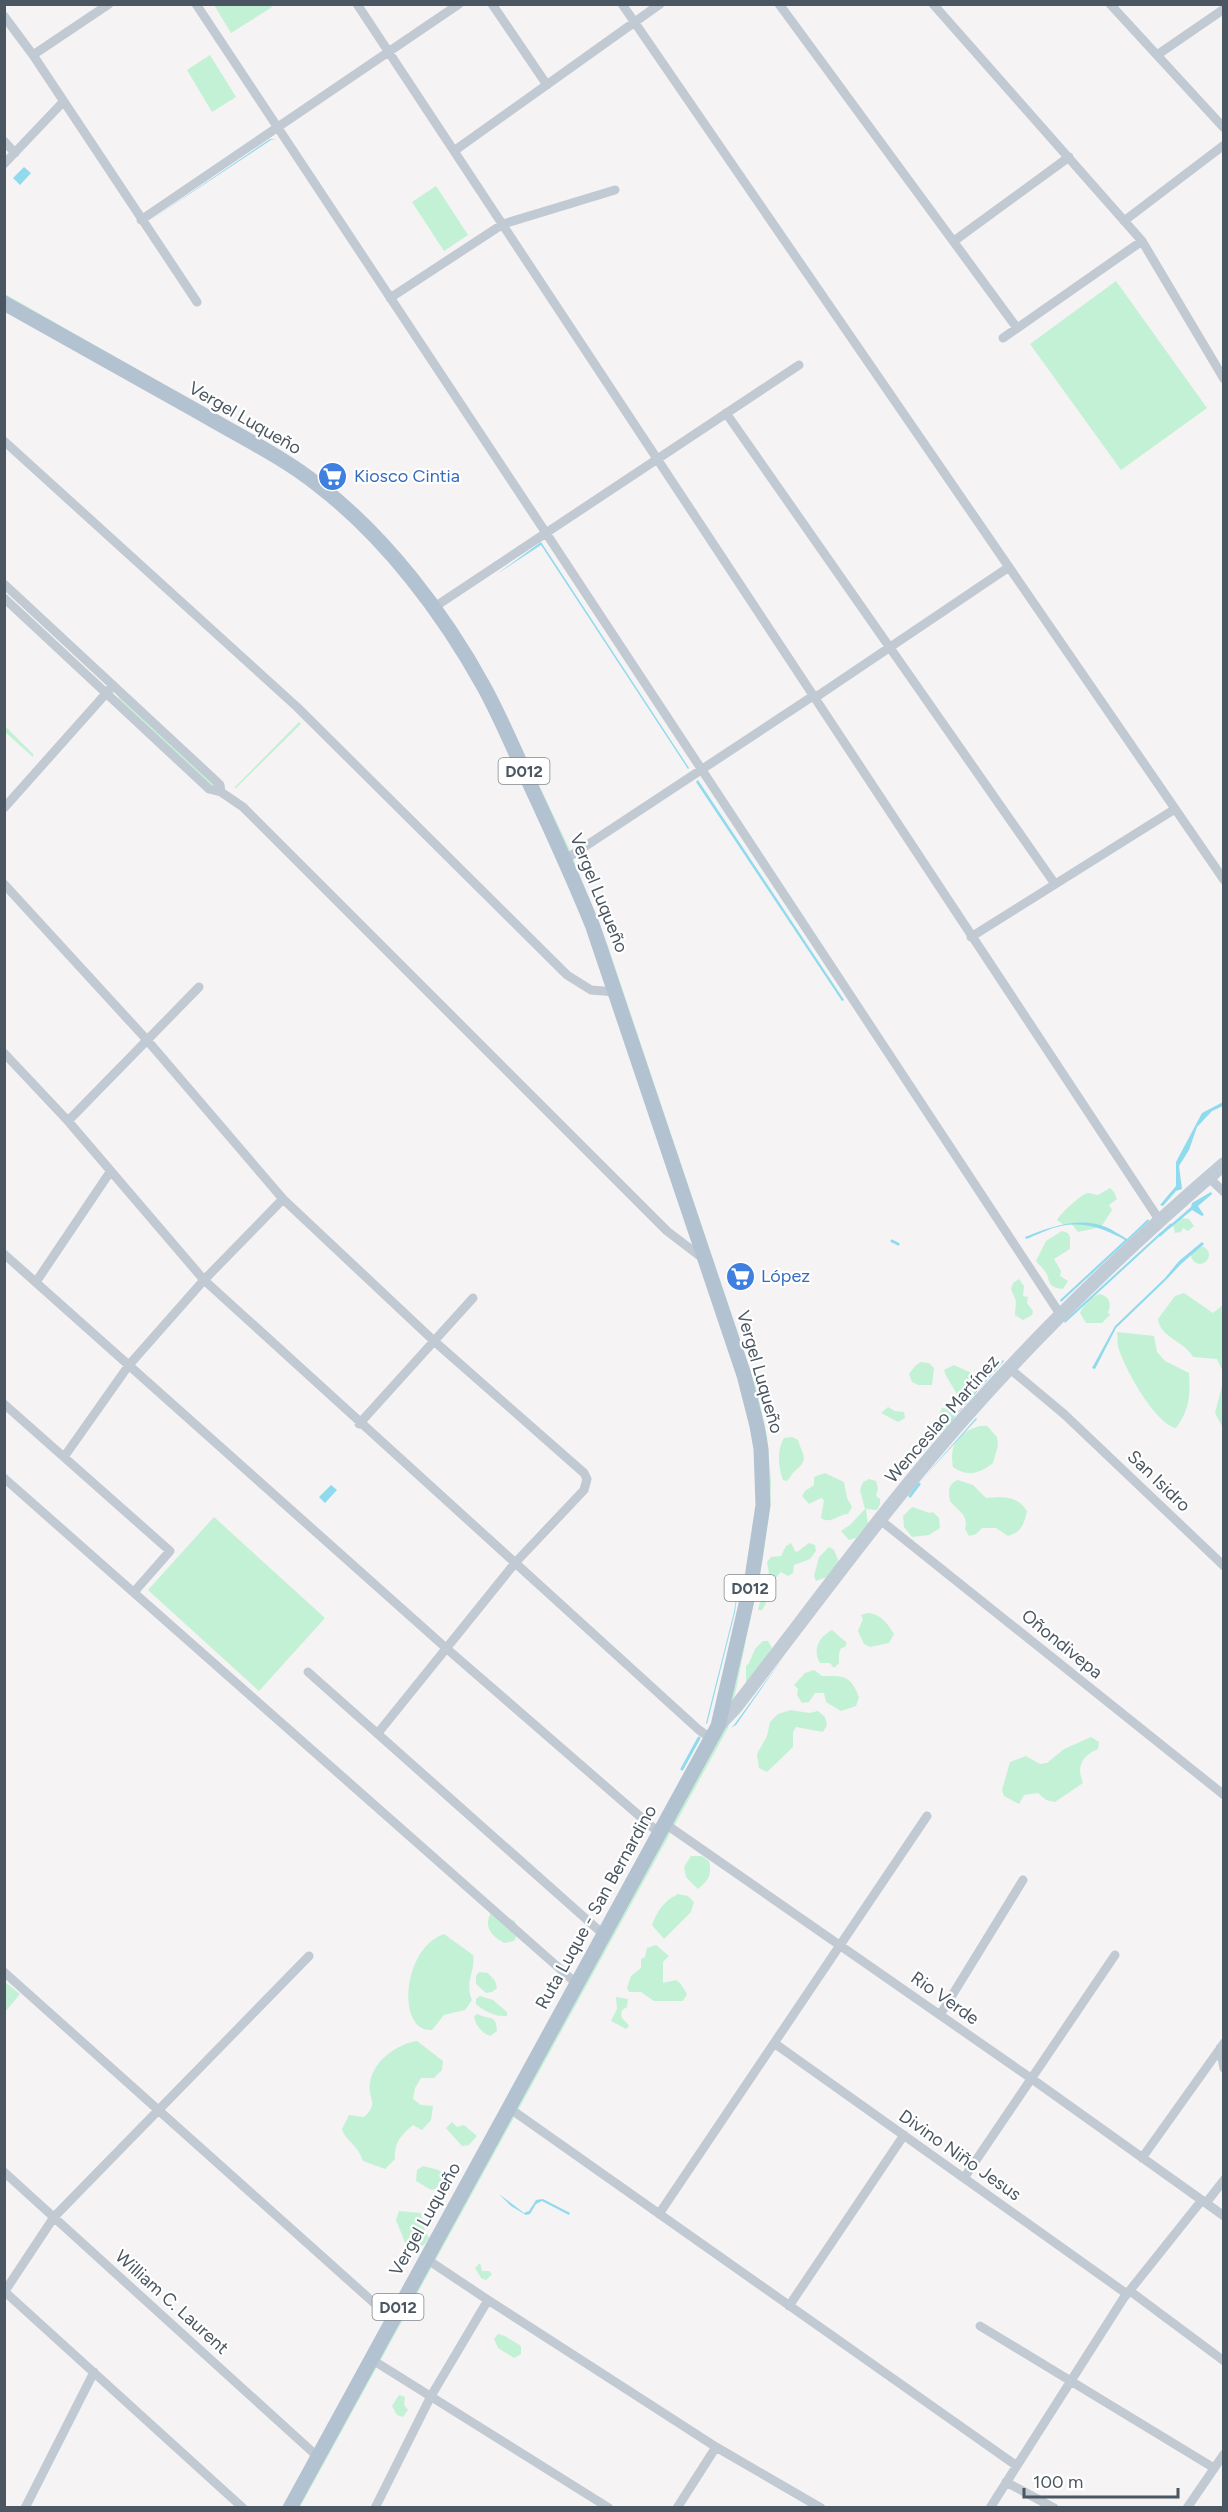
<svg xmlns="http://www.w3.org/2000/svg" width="1228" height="2512" font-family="Figtree,sans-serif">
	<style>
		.green { fill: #c3f1d5 }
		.water { fill: #90daee }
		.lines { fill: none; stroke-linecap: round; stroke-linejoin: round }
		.stream { stroke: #90daee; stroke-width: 3 }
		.street { stroke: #c1cad2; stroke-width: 9 }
		.secondary { stroke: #c1cbd6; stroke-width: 14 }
		.primary { stroke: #b3c2d1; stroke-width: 15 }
		.labels { text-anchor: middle; stroke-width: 4.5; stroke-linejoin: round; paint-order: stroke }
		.shield { fill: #fff; stroke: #808990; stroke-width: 1.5 }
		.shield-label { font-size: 16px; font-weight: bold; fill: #4a5661 }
		.street-label { font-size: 18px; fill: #4a5661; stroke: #fff }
		.shop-label { font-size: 18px; fill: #366cbe; stroke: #fff; text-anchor: start }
	</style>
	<rect width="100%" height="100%" fill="#f5f3f3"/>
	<!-- green -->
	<path class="green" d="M270 4 272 7 231 33 214 5Z
		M210 55 236 97 212 112 187 70Z
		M436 186 468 235 444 251 412 202Z
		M1116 281 1207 408 1121 470 1030 344Z
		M5 294 263 441 317 476 378 530 452 622 476 658 498 699 569 848 608 946 757 1390 767 1436 771 1481 770 1508 763 1558 728 1728 300 2507H298L727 1723 761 1558 767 1508 768 1481 765 1437 755 1391 606 946 566 849 495 699 474 659 450 623 376 531 316 478 261 443 5 297Z
		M119 696 216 786 214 789 118 698Z
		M299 722 301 724 235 789V787Z
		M5 726 33 754V757L5 732Z
		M1110 1188 1114 1192 1117 1199 1109 1205 1112 1210 1101 1227 1078 1232 1071 1223 1064 1225 1057 1220C1060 1214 1081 1194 1088 1193 1091 1193 1095 1195 1098 1195Z
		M1181 1218 1189 1219 1194 1226 1188 1231 1183 1228 1181 1232 1175 1233 1173 1224Z
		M1062 1231 1068 1233 1070 1237V1249L1054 1259 1061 1271 1060 1276 1068 1281 1063 1289C1044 1287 1052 1278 1043 1269 1041 1266 1038 1264 1036 1261L1046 1241Z
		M1191 1255a9 9 0 1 1 18 0a9 9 0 1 1-18 0Z
		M1019 1279 1024 1286 1023 1296 1028 1297 1027 1303 1033 1311 1032 1315 1023 1320 1015 1315 1016 1301 1011 1289 1013 1283Z
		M1184 1293 1213 1313 1223 1305V1372L1217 1359 1193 1357C1184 1340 1161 1339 1158 1319L1175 1296Z
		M1100 1294C1109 1297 1112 1303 1108 1312L1110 1315 1102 1323H1086L1080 1313C1084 1305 1091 1297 1100 1294Z
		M1117 1332 1154 1336 1157 1352 1165 1361 1189 1373C1190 1397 1190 1408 1176 1428 1155 1424 1123 1366 1118 1346 1117 1342 1118 1337 1117 1332Z
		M921 1362 929 1363 934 1368 932 1385H918L912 1382 909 1374 915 1366Z
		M954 1365 982 1378 981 1387 974 1393 966 1392 958 1398C955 1387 947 1381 944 1370Z
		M1223 1382V1428L1215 1413Z
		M888 1407 895 1411 904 1412 905 1418 898 1422 881 1413Z
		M942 1408 954 1410V1425L945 1432 939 1430 935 1423Z
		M980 1426H987L997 1437 998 1446 993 1463C979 1474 967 1477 953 1467 949 1445 958 1432 980 1426Z
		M792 1437 798 1440C802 1455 810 1458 796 1470 792 1473 790 1478 787 1481L783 1480C778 1468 777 1449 784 1438Z
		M825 1473 844 1482 847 1498 852 1507 848 1514C838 1514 831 1525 821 1518L824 1500 821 1498 809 1504 802 1496 805 1491 814 1485V1477Z
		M869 1479 876 1481 878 1489 876 1496 880 1499V1504L877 1510 866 1509 868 1524 856 1538 849 1540 841 1531 850 1525 865 1509 860 1490 863 1482Z
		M958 1480 973 1485 986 1498C1004 1497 1016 1495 1027 1511 1024 1524 1022 1532 1008 1536L996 1528H982L976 1534 969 1536 965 1529C969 1515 958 1511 950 1501 948 1491 948 1484 958 1480Z
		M912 1507 930 1513 933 1512 939 1518 940 1528 929 1535 912 1537 904 1527 903 1516Z
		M214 1517 325 1618 259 1691 148 1590Z
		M791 1543 795 1551 797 1552 809 1543 815 1545 816 1551 810 1559 794 1565 793 1573 788 1576 781 1572C769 1583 771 1598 762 1610H758L765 1581 769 1574 767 1562 771 1557 781 1556 786 1546Z
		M829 1547 834 1550 839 1562 827 1577 816 1581 814 1576 819 1557Z
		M868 1613C881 1614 888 1624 894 1634L889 1643 870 1647 864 1644 858 1631 863 1619 861 1615Z
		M832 1630 847 1643 845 1647 841 1648 839 1654V1663L834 1668 830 1663H820C812 1649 819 1637 832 1630Z
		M763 1641H768L772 1648 746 1686V1666L749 1663 755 1649Z
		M814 1670 822 1676C843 1676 850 1674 859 1697L856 1706 841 1711 826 1702 824 1693H815L809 1702 802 1703 797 1695 798 1689 794 1685 805 1673Z
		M791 1710 809 1713 818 1711 825 1717 827 1725 823 1732 796 1727 793 1732V1747L767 1772 759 1768 757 1754 767 1736 770 1722 778 1714Z
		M1091 1737 1099 1742 1098 1749C1082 1756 1076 1766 1083 1783L1055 1802 1046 1800 1038 1793 1024 1795 1019 1804 1004 1796 1002 1790 1010 1762 1026 1756 1040 1764 1047 1763 1064 1749Z
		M691 1856H702L709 1861C712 1875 709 1880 698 1889L686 1877 684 1867Z
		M678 1894 688 1896 694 1902 691 1912 664 1939 652 1925C657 1911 664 1901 678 1894Z
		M492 1911 515 1921 518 1933 514 1941 504 1943C490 1935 483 1926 492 1911Z
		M444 1934 473 1955C476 1972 464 1981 472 2000L465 2010 444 2015 432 2030C396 2033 402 1948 444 1934Z
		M656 1945 669 1956 663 1962V1983L676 1980 680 1983 687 1994 683 2001H654L641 1992H629L627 1988 631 1976 641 1968V1959L645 1957 647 1948Z
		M479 1972 488 1973 495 1981 497 1988 492 1992 486 1993 476 1984V1976Z
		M5 1982 20 1994 5 2012Z
		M480 1996 493 2000 507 2012V2016C496 2017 484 2011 476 2004V1999Z
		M616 1997 628 1999 627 2007 622 2010C619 2020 625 2019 629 2026L626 2029 611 2021 617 2009Z
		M478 2014C490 2021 496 2013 497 2031L490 2036C482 2033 475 2025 474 2016Z
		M417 2041 443 2061 442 2070 434 2078H421L415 2088 413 2099 421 2105 433 2106 431 2120 422 2130 413 2125C401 2135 394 2143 395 2159L385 2169 363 2161C357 2143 345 2141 342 2129L349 2115 364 2117C380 2103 367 2098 370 2083 373 2061 397 2044 417 2041Z
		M452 2122 457 2127 464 2125 477 2136 469 2145 462 2146 446 2128Z
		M423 2166C432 2169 443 2168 445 2179L441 2187 431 2190 416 2181 417 2170Z
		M399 2211 421 2213 425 2231 429 2238 424 2245 414 2249 406 2245 396 2220Z
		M480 2263 482 2271H489L492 2274 486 2280 481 2278 475 2268Z
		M498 2334 505 2336 521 2346V2354L514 2358 498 2348 494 2339Z
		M399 2395 405 2397 404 2405 408 2410 403 2417 397 2415 392 2406Z"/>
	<!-- water -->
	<path class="water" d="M270 139 276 140H271L149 221Z
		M24 167 31 173 20 185 13 178Z
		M541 542 689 768 688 769 541 545 497 574Z
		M698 780 844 1000 842 1001 696 782Z
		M1223 1102V1106L1212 1111 1197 1127 1189 1150 1179 1166 1182 1189 1176 1191 1163 1206 1160 1205 1176 1186V1162L1202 1113Z
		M1211 1192 1212 1194 1198 1206 1204 1215 1202 1216 1192 1210 1169 1229 1168 1227 1191 1207 1192 1203Z
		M1148 1219 1149 1221 1061 1302 1060 1300 1125 1240C1105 1229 1085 1221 1061 1226 1050 1228 1037 1235 1026 1239L1025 1237C1050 1227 1079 1216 1106 1227 1113 1230 1120 1235 1127 1239Z
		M1161 1232 1163 1233 1065 1323 1064 1321Z
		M1202 1242 1204 1244 1181 1264 1166 1280 1116 1328 1095 1369 1092 1368 1115 1326 1165 1278 1179 1261Z
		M1003 1360 1004 1361 904 1474Z
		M976 1418 977 1419 917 1485Z
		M331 1485 337 1490 325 1503 319 1497Z
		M739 1580 735 1612 707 1724 706 1723 734 1612Z
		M785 1655 736 1725 731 1728 734 1725Z
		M499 2194 524 2213 529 2211 536 2200 543 2199 570 2213 569 2215 542 2201 536 2204 530 2214 526 2215 511 2206Z"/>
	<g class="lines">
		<!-- stream -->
		<path class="stream" d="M1160 1235 1171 1225
			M892 1241 898 1244
			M910 1496 919 1484
			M682 1769 699 1738"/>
		<!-- street -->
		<path class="street" d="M196 4 546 533 1060 1314
			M357 4 1160 1221
			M492 4 547 85
			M622 4 1224 880
			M779 4 1017 328
			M933 4 1142 241 1224 379
			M1110 4 1224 128
			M4 16 33 55 197 302
			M33 55 109 4
			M1157 55 1224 9
			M4 141 15 153
			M454 151 660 4
			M4 164 63 102
			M141 220 459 4
			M1124 221 1224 145
			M954 241 1069 157
			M390 298 503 224 615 190
			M1003 338 1142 241
			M726 413 1055 884
			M4 441 297 707 567 975 591 990 616 992
			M4 584 216 781 220 785 221 792
			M4 598 209 789 221 792 243 807 667 1231 705 1260
			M433 608 799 365
			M4 808 110 689
			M566 859 813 696 819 695 1009 567
			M4 884 147 1040 283 1199 434 1341 584 1473 587 1479 584 1490 515 1563 378 1733
			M971 937 1175 809
			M4 1053 68 1121 204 1280 699 1730 712 1739
			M68 1121 199 987
			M1208 1177 1224 1192
			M4 1254 446 1648 658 1832
			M36 1282 110 1172
			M1009 1368 1064 1414 1224 1566
			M4 1404 170 1551 134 1592
			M359 1424 473 1298
			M64 1457 129 1365 204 1280 283 1199
			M4 1478 576 1983
			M879 1519 1224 1795
			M308 1672 603 1934
			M664 1823 1032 2079 1224 2216
			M4 1972 392 2319
			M940 2015 1023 1880
			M774 2043 1127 2294
			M1220 2048 1224 2068
			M509 2108 1017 2466
			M1142 2158 1224 2043
			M4 2172 318 2457
			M964 2178 1115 1955
			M1206 2203 1224 2180
			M659 2214 927 1816
			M4 2291 243 2508
			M5 2291 54 2217 309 1956
			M1130 2291 1224 2361
			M488 2300 716 2447 821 2508
			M789 2306 904 2135
			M980 2326 1214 2468
			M371 2359 609 2508
			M1006 2482 1054 2508
			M25 2508 94 2372
			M375 2508 431 2396 488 2300 425 2258
			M677 2508 716 2447
			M990 2508 1123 2299 1202 2200
			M1187 2508 1224 2454"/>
		<!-- secondary -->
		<path class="secondary" d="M718 1726 735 1708C811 1610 883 1510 965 1417 1045 1326 1132 1243 1224 1164"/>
		<!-- primary -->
		<path class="primary" d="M4 303C70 340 136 377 202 414 241 437 283 457 318 485 385 536 444 614 484 687 501 718 514 750 529 782 551 830 573 877 593 927L744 1375 757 1426 761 1449 763 1505 752 1578 718 1726 290 2508"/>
	</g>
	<!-- icons -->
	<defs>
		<symbol id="supermarket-disc" viewBox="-11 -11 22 22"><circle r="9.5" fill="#3f7fe0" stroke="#fff"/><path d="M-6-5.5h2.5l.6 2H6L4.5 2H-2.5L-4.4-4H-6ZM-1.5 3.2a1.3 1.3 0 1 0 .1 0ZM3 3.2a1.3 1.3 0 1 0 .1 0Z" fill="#fff"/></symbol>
	</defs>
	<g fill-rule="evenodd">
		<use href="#supermarket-disc" x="316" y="460" width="33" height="33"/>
		<use href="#supermarket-disc" x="724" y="1260" width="33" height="33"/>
	</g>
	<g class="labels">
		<!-- shield labels -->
		<g class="shield">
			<rect x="498.5" y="758" width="51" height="26" rx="4.5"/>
			<rect x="724.5" y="1575" width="51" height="26" rx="4.5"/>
			<rect x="372.5" y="2294" width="51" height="26" rx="4.5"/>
		</g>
		<g class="shield-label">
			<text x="524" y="777">D012</text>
			<text x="750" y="1594">D012</text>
			<text x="398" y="2313">D012</text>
		</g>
		<!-- street labels -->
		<g class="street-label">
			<text transform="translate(245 418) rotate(30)" y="6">Vergel Luqueño</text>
			<text transform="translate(599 893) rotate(68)" y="6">Vergel Luqueño</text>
			<text transform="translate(760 1372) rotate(74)" y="6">Vergel Luqueño</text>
			<text transform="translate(942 1419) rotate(-49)" y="6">Wenceslao Martínez</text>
			<text transform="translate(1159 1481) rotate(44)" y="6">San Isidro</text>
			<text transform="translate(1062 1644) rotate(39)" y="6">Oñondivepa</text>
			<text transform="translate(596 1907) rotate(-61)" y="6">Ruta Luque - San Bernardino</text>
			<text transform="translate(945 1998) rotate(35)" y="6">Rio Verde</text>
			<text transform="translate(960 2155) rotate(35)" y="6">Divino Niño Jesus</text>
			<text transform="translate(425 2219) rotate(-61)" y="6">Vergel Luqueño</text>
			<text transform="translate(172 2302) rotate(42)" y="6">William C. Laurent</text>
		</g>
		<!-- shop labels -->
		<g class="shop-label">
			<text x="354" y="482">Kiosco Cintia</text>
			<text x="761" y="1282">López</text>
		</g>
	</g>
	<!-- border -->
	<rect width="1228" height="2512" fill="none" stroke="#4a5661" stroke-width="12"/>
	<!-- scale -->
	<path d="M1024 2488v9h154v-9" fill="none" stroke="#4a5661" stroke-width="3"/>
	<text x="1033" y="2488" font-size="18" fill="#4a5661" stroke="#ffffff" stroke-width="4.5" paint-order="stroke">100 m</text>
</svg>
